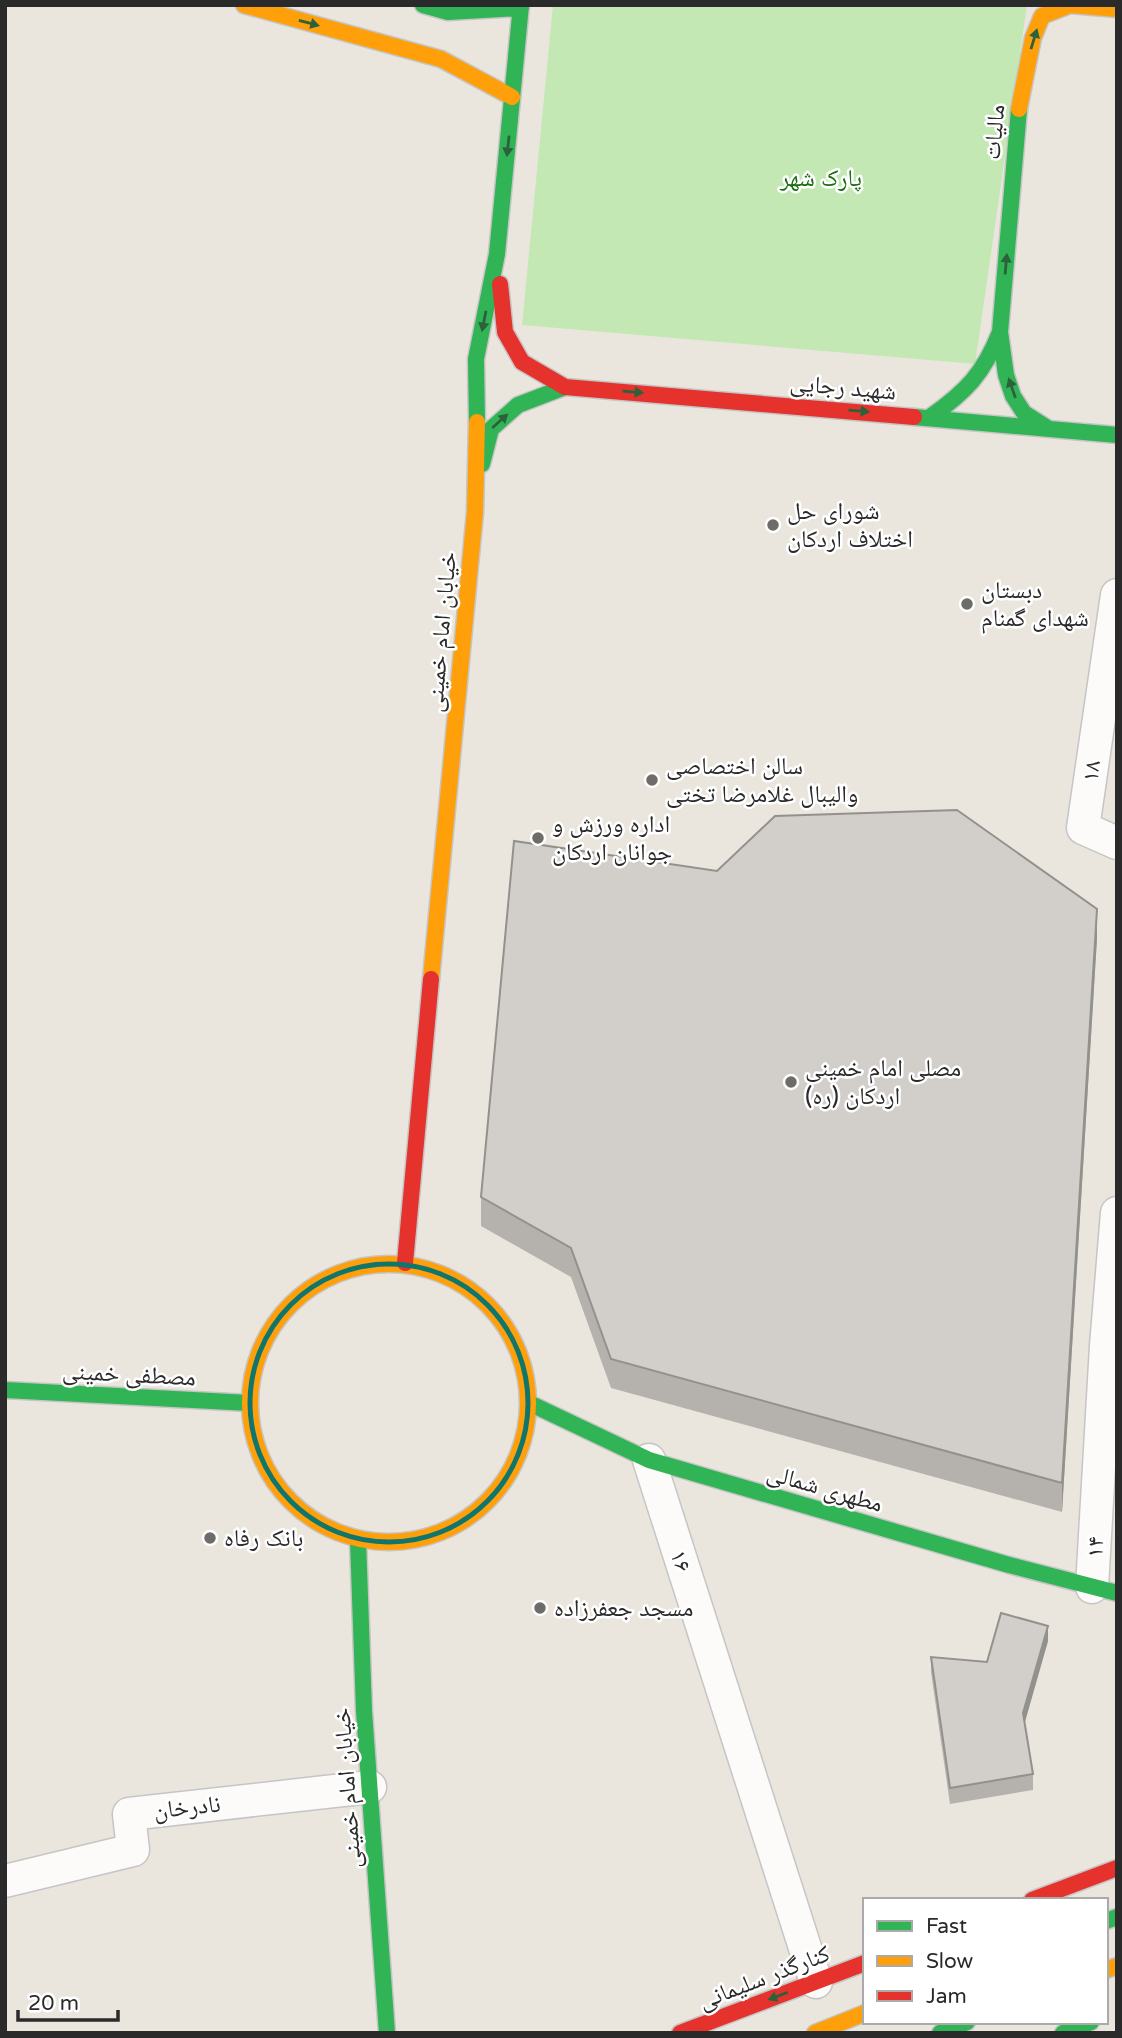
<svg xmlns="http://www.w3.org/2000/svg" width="1122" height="2038" font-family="'Varela Round','Noto Naskh Arabic',sans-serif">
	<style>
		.park { fill: #c4e8b4 }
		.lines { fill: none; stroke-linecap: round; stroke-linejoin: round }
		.street-casing { stroke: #c6c5c5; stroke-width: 35 }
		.fast-casing { stroke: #c6c5c5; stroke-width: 19 }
		.slow-casing { stroke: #c6c5c5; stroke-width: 19 }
		.jam-casing { stroke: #c6c5c5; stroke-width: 19 }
		.street { stroke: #fcfbfa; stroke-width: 32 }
		.fast { stroke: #30b455; stroke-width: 16 }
		.slow { stroke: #ff9f0a; stroke-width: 16 }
		.jam { stroke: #e5322d; stroke-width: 16 }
		.wall { fill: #b5b2ae }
		.shaded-wall { fill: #93918d }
		.building { fill: #d2cfca; stroke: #93918d; stroke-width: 2 }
		.oneway { fill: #2c613b }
		.marked { fill: none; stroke: #0f766e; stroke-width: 5; stroke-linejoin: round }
		.poi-dot { fill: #6d6c69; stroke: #fff; stroke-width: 2.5 }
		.labels { text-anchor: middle; stroke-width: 5; stroke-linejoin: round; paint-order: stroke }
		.street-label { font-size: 24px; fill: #2a2a2a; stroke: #fff }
		.park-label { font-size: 24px; fill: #1b6f12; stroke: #fff }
		.poi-label { font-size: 24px; fill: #2a2a2a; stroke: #fff; text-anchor: start }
	</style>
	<rect width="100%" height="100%" fill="#eae6de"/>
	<!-- park -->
	<path class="park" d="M553 5H1027L975 364 522 325Z"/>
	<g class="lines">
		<defs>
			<path id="street" d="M1117 595 1083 828 1117 843
				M649 1460 816 1982
				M1092 1587 1106 1346 1117 1213
				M5 1881 133 1850 129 1814 370 1787"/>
			<path id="fast" d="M423 5 448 12 521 8
				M1019 109 1000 332 1006 375 1013 396 1024 413 1049 429
				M914 417 1117 435
				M930 417C966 392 984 373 1000 332
				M477 422 476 359 497 254 521 5
				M482 464 491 429 518 405 565 387
				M5 1390 249 1403
				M529 1403 649 1460 1009 1565 1117 1593
				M358 1540 364 1711 387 2033
				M1106 1921 1117 1917
				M940 2033 967 2022
				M1063 2033 1091 2022"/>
			<path id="slow" d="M244 5 441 59 512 97
				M1019 109 1033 38 1042 16 1070 5 1117 9
				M431 979 475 512 477 422
				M250 1403a139 139 0 1 1 278 0a139 139 0 1 1-278 0Z
				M1106 1970 1117 1966
				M815 2033 865 2013"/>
			<path id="jam" d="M500 284 505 332 522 362 565 387 914 417
				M405 1263 431 979
				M1032 1900 1117 1868
				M680 2033 865 1963"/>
		</defs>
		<!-- street casing -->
		<use href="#street" class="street-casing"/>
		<!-- fast casing -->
		<use href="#fast" class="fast-casing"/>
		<!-- slow casing -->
		<use href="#slow" class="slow-casing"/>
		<!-- jam casing -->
		<use href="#jam" class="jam-casing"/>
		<!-- street -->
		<use href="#street" class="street"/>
		<!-- fast -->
		<use href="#fast" class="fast"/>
		<!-- slow -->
		<use href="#slow" class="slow"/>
		<!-- jam -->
		<use href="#jam" class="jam"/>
	</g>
	<!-- wall -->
	<path class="wall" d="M1097 938 1062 1512 611 1388 571 1277 481 1226V1197Z
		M1048 1641 1024 1723 1033 1774V1790L950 1804 931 1672V1657L987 1662Z"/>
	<!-- shaded-wall -->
	<path class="shaded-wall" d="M1097 909V938L1062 1512V1483Z
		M1048 1626V1641L1023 1729V1713Z"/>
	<!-- building -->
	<path class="building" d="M957 810 1097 909 1062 1483 611 1359 571 1248 481 1197 514 841 717 871 775 816Z
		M1001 1613 1048 1626 1023 1713 1033 1774 950 1788 931 1657 987 1662Z"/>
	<!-- one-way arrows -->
	<defs><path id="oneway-solid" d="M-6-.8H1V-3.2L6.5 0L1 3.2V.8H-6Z" transform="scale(1.75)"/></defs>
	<g class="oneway">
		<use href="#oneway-solid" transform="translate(309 23) rotate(15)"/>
		<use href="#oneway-solid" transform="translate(1034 39) rotate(-73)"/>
		<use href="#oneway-solid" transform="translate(508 146) rotate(96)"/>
		<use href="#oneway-solid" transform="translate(1006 264) rotate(-85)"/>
		<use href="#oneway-solid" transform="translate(484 321) rotate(101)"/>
		<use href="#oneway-solid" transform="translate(1012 388) rotate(-109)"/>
		<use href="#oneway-solid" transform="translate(633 392) rotate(5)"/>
		<use href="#oneway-solid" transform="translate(859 411) rotate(5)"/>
		<use href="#oneway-solid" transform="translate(500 421) rotate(-42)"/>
		<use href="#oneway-solid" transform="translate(778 1996) rotate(159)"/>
	</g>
	<!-- marked area -->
	<path class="marked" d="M250 1403a139 139 0 1 1 278 0a139 139 0 1 1-278 0Z"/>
	<!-- markers -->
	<g class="poi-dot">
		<circle cx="773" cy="525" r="7"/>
		<circle cx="967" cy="604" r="7"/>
		<circle cx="652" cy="780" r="7"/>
		<circle cx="538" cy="838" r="7"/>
		<circle cx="791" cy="1082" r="7"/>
		<circle cx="210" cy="1538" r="7"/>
		<circle cx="540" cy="1608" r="7"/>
	</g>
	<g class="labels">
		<!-- street labels -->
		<g class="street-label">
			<text transform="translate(994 132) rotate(-85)" y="8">مالیات</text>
			<text transform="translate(843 387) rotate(5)" y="8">شهید رجایی</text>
			<text transform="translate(441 632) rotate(-85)" y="8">خیابان امام خمینی</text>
			<text transform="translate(1091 771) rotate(-82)" y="8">۱۸</text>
			<text transform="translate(129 1374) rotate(3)" y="8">مصطفی خمینی</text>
			<text transform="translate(825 1488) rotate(16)" y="8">مطهری شمالی</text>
			<text transform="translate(1095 1547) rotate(-87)" y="8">۱۴</text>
			<text transform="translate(681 1561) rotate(72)" y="8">۱۶</text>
			<text transform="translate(347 1788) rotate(-94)" y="8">خیابان امام خمینی</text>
			<text transform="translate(187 1807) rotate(-6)" y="8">نادرخان</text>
			<text transform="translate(764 1977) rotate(-21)" y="8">کنارگذر سلیمانی</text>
		</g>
		<!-- park labels -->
		<g class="park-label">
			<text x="821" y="186">پارک شهر</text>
		</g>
		<!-- poi labels -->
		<g class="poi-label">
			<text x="787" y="519">شورای حل<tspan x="787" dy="28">اختلاف اردکان</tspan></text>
			<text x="981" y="598">دبستان<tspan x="981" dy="28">شهدای گمنام</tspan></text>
			<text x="666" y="774">سالن اختصاصی<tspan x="666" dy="28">والیبال غلامرضا تختی</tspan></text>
			<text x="552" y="832">اداره ورزش و<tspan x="552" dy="28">جوانان اردکان</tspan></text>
			<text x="805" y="1076">مصلی امام خمینی<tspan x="805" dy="28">(ره) اردکان</tspan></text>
			<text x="224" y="1546">بانک رفاه</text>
			<text x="554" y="1616">مسجد جعفرزاده</text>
		</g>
	</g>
	<!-- border -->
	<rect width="1122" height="2038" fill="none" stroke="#2a2a2a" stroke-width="14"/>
	<!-- legend -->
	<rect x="863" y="1898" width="245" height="126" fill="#ffffff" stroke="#aaaaaa" stroke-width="2"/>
	<rect x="877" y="1921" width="35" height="10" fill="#30b455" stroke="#aaaaaa" stroke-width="2"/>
	<text x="926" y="1933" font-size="21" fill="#2a2a2a">Fast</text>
	<rect x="877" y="1956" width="35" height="10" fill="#ff9f0a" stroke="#aaaaaa" stroke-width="2"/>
	<text x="926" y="1968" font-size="21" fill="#2a2a2a">Slow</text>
	<rect x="877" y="1991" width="35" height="10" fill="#e5322d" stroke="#aaaaaa" stroke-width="2"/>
	<text x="926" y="2003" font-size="21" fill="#2a2a2a">Jam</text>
	<!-- scale -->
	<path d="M18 2010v10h100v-10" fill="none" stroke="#2a2a2a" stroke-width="3.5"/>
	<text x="28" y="2010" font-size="21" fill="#2a2a2a" stroke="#ffffff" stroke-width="5" paint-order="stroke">20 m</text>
</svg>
